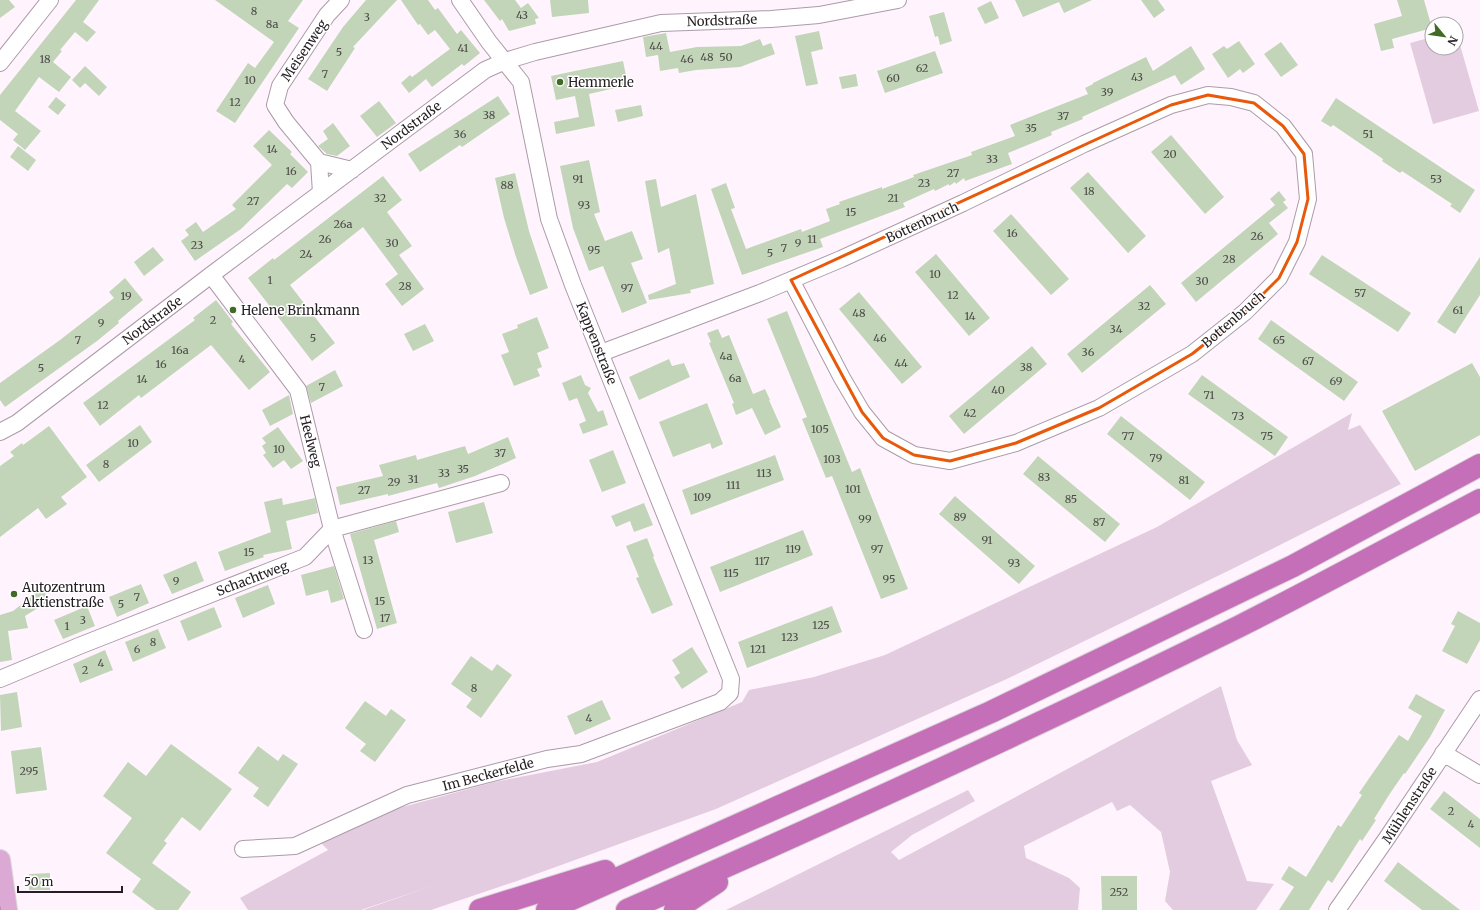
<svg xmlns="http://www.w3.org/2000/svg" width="1480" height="910" font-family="Merriweather,serif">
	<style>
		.green { fill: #e3ccdf }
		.building { fill: #c2d5b8 }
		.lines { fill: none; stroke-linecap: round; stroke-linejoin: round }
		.minor-casing { stroke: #ac9ba9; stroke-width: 18 }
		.major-casing { stroke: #d8d6d7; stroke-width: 22 }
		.highway-casing { stroke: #d8d6d7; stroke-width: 24 }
		.minor { stroke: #fff; stroke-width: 16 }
		.major { stroke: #dca9d4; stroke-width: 20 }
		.highway { stroke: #c46fb8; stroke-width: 22 }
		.tram { stroke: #8a8188; stroke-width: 1 }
		.marked { fill: none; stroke: #e8590c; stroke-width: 3; stroke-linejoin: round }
		.poi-dot { fill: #406a26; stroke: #fff; stroke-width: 1.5 }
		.labels { text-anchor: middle; stroke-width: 3; stroke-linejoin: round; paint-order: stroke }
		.number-label { font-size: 11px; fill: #4c4b48 }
		.street-label { font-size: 13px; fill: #241d22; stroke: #fff }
		.poi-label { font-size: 13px; fill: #241d22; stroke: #fff; text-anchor: start }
	</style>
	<rect width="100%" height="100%" fill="#fff4fd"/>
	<!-- green -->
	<path class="green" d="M1456 31 1479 111 1433 124 1410 43 1432 37V48H1456Z
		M1352 413 1348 430 1360 425 1401 484 1230 570 1009 678 716 809 517 881 431 910H363L435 885 361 910H248L240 898 328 850 320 842 399 808 494 782 597 762 742 702 749 690 814 677 885 655 1157 527Z
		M1221 686 1237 740 1252 765 1211 781 1247 881 1274 884 1256 910H1173L1165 901 1170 872 1161 832 1130 805 1117 811 1112 802 1024 846 1026 858 1069 878 1080 888 1078 910H726L968 790 975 801 912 835 891 852 899 860Z"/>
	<!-- building -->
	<path class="building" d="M0 0H9L15 7 0 18Z
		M76 0H99L83 22 96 32 87 42 75 32 60 50 62 51 53 62 71 77 59 92 39 77 15 111 41 131 25 150 13 140 18 134 0 120V95Z
		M215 0H303L288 21 299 28 235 123 216 111 248 63 255 68 274 42Z
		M366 0H397L353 47 355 48 327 91 308 79 343 27Z
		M401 0H428L435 10 438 8 457 34 461 30 480 53 464 66 462 64 432 87 426 79 409 93 401 83 410 75 412 77 450 49 435 30 428 35 420 24 418 25Z
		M484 0H515L521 8 528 3 539 18 535 19 536 24 509 31 502 19 500 21Z
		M550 0H588L589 13 552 17Z
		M1015 0H1092L1064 13 1059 2 1023 17Z
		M1141 0H1158L1165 10 1154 18Z
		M1397 0H1424L1432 28 1392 39 1394 48 1381 51 1374 24 1402 16Z
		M991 1 999 18 985 24 977 8Z
		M944 12 952 41 940 45 938 36 935 37 929 16Z
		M819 31 823 49 811 52 818 84 806 86 795 36Z
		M666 33 670 52 697 47 741 46 760 39 763 46 771 43 775 54 740 67 696 70 679 73 678 68 660 71 658 55 646 57 643 37Z
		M1239 41 1255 64 1243 73 1240 69 1228 78 1212 54 1224 46 1227 49Z
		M1281 42 1298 65 1281 77 1264 54Z
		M1191 46 1205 69 1181 85 1175 75 1082 117 1083 119 1051 132 1052 135 1008 153 1012 164 965 181 964 178 956 184 955 182 949 186V184L935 191 934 189 903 203 905 207 820 239 823 247 742 275 711 189 726 183 735 208 731 209 746 249 801 229 802 232 830 221 826 209 840 204 839 202 882 187V189L914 177 913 175 972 155 971 152 1015 136 1010 125 1088 94 1085 88 1093 84V83L1146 57 1153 71Z
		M935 51 943 73 885 93 877 71Z
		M623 61 628 85 589 94 595 126 556 134 554 122 579 117 575 96 556 100 551 76Z
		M85 66 107 87 99 96 85 83 80 88 72 80Z
		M856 74 858 86 842 89 839 77Z
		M498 96 510 114 462 147 460 145 420 172 408 154Z
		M56 97 66 105 58 115 48 107Z
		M1336 98 1475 190 1460 213 1450 206 1452 204 1402 171 1400 173 1382 161 1383 159 1355 140 1333 125 1331 127 1321 121Z
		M379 101 396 123 377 137 360 116Z
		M641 105 643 116 618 122 615 110Z
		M333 123 350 146 337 156 327 154 318 146 328 139 323 131Z
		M269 130 292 152 290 154 308 172 292 188 287 184 241 229 195 261 181 241 189 235 185 230 196 222 203 232 236 209 232 205 272 165 253 146Z
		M1171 135 1224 197 1205 214 1151 152Z
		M18 146 36 160 28 171 10 157Z
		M589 160 600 212 594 214 605 241 632 231 643 259 631 263 647 303 622 313 603 266 589 271 573 228 560 166Z
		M1088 172 1146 236 1128 253 1070 188Z
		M515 173 529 231 548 288 530 295 516 257 504 218 495 178Z
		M383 176 402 200 387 212 412 246 399 255 424 289 402 306 385 284 398 274 363 227 290 285 335 343 312 361 248 278 273 258 274 260Z
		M656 179 661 207 696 194 714 284 690 290 691 293 649 300 648 295 676 284 669 248 658 253 650 210 645 181Z
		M1279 191 1286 200 1283 202 1288 208 1269 223 1278 234 1196 302 1181 283 1275 205 1270 199Z
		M1011 214 1069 279 1051 295 993 231Z
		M153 247 164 260 144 276 134 262Z
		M936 254 990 318 969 336 915 272Z
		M1322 255 1411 313 1398 332 1309 274Z
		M1480 257V295L1455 334 1437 322Z
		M125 278 143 300 118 321 119 323 97 341 5 407 0 400V383L60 340 114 298 109 292Z
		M1150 285 1166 304 1082 373 1067 354Z
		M859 292 922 367 902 384 839 309Z
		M216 300 233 322 231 324 270 372 249 390 211 345 141 398 139 395 100 426 83 403 195 320 193 318Z
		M787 311 852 472 860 468 908 589 881 599 832 476 826 478 802 419 807 417 767 319Z
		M537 317 549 348 537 353 542 367 537 369 540 376 514 386 501 355 509 352 502 334 518 328 517 325Z
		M1271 320 1358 382 1344 401 1258 339Z
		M425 324 434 341 413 351 404 334Z
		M718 329 722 338 729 335 753 394 765 389 770 400H769L781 427 765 435 752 408 736 415 732 404 734 403 709 343 711 342 707 333Z
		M1032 346 1047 364 964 434 949 416Z
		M669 359 672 366 684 363 690 377 639 400 629 377Z
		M1472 363 1480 377V435L1415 471 1382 411Z
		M335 370 343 386 311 403 306 386Z
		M581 375 585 385 591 388 588 393 598 412 603 410 608 425 583 434 579 424 586 421 577 398 569 401 562 383Z
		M1202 375 1288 437 1275 456 1188 394Z
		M289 395 293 414 270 426 262 410Z
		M707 403 723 444 712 449 710 443 673 457 659 422Z
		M1121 416 1205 482 1190 500 1107 434Z
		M140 425 152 442 99 482 86 465Z
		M49 426 87 477 61 497 67 504 46 519 38 508 0 537V466L14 456 10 452 22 443 23 445Z
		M278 427 303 461 291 469 284 460 273 468 263 455 266 453 262 446 266 443 262 438Z
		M508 437 516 458 475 476 439 488 437 483 388 496V494L340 505 336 487 383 476 379 465 416 455 417 460 465 446 468 454Z
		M613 450 626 483 602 492 589 460Z
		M775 455 784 480 691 515 682 490Z
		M1038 456 1120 524 1105 542 1023 474Z
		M955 496 1035 566 1019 584 939 514Z
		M282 498 283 505 315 498 318 513 286 521 292 549 263 555 264 557 225 571 218 552 271 532 264 502Z
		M484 502 493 533 456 543 448 512Z
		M644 503 653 525 634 532 630 521 616 527 611 516Z
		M396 521 399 532 374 540 397 623 377 629 350 534Z
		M803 530 813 555 720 592 710 567Z
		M647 538 654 556 653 557 673 605 652 614 636 578 639 577 626 546Z
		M196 561 204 581 172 594 163 575Z
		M334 566 344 599 331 603 328 590 306 596 301 575Z
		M141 584 149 603 117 617 109 597Z
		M268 585 275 604 243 618 235 598Z
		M45 586 46 603 25 616 28 628 8 631 12 660 0 662V615L13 611Z
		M87 606 95 626 63 639 54 620Z
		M832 606 842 632 747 668 738 642Z
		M214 607 222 627 188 641 180 621Z
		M1458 611 1480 623V640L1467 664 1442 651 1455 626 1451 624Z
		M158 629 166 648 133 662 125 642Z
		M692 647 708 672 682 689 674 677 680 673 672 660Z
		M105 650 113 670 80 683 73 664Z
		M471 656 492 671 497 664 512 675 481 718 466 707 472 699 451 684Z
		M17 692 22 727 1 731 0 695Z
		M1416 694 1445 710 1430 737 1405 774 1404 773 1389 795 1374 819 1376 820 1362 841 1360 839 1332 883 1328 880 1309 910H1279L1294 887 1281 879 1289 866 1306 877 1338 825 1341 827 1362 795 1359 793 1399 735 1408 741 1422 716 1408 708Z
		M602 700 611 719 575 735 567 716Z
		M365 701 386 716 391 709 406 720 375 762 360 751 366 744 345 728Z
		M171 744 232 789 200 831 182 817 164 841 167 843 152 863 191 892 178 910H156L132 892 141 879 106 853 132 818 103 796 128 762 146 776Z
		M258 746 278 761 283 754 298 764 268 807 253 796 259 788 238 773Z
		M41 747 47 790 16 794 11 751Z
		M1444 791 1480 819V848L1430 809Z
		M1398 862 1425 883 1460 910H1422L1384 881Z
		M50 873V890H29V874Z
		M1101 876H1137V910H1102Z"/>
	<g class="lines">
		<defs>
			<path id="minor" d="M0 63 50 0
				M319 162 352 170
				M321 193 319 162 286 122 275 105 280 86 327 15 341 0
				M211 275 298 390 332 529 364 630
				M601 353 760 293 841 259 963 203 1084 144 1171 105 1208 95 1231 97 1254 103 1283 126 1304 154 1308 199 1297 242 1279 278 1245 312 1192 354 1099 408 1016 443 950 461 914 455 883 438 862 412 842 378 791 280
				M0 432 17 423 211 275 485 70 505 61 535 52 661 23 771 19 819 15 898 0
				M0 679 79 646 305 557 332 529 501 483
				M1443 753 1480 775
				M243 849 295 846 407 795 547 759 581 754 720 702 730 693 731 679 573 285 549 219 521 82 489 42 460 0
				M1337 910 1387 838 1480 699"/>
			<path id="major" d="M0 860 7 910"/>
			<path id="highway" d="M480 910 605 871
				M547 910 991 712 1293 566 1480 465
				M627 910C833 820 1038 726 1240 626 1321 585 1400 542 1480 500
				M675 910 717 882"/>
		</defs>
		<!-- minor casing -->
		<use href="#minor" class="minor-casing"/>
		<!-- major casing -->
		<use href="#major" class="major-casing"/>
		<!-- highway casing -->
		<use href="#highway" class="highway-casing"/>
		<!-- minor -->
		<use href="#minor" class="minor"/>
		<!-- major -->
		<use href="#major" class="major"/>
		<!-- highway -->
		<use href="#highway" class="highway"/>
		<!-- tram -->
		<path class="tram" d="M0 907V910"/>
	</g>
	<!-- marked area -->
	<path class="marked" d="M1208 95 1254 103 1283 126 1304 154 1308 199 1297 242 1279 278 1245 312 1192 354 1099 408 1016 443 950 461 914 455 883 438 862 412 791 280 1171 105Z"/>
	<!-- markers -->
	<g class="poi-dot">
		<circle cx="560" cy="82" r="4"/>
		<circle cx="233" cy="310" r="4"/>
		<circle cx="14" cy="594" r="4"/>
	</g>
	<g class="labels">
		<!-- number labels -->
		<g class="number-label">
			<text x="254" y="15">8</text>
			<text x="522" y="19">43</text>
			<text x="367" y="21">3</text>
			<text x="272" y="28">8a</text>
			<text x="656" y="50">44</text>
			<text x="463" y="52">41</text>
			<text x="339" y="56">5</text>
			<text x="707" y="61">48</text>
			<text x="726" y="61">50</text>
			<text x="45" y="63">18</text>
			<text x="687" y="63">46</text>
			<text x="922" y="72">62</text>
			<text x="325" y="78">7</text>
			<text x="1137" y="81">43</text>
			<text x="893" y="82">60</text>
			<text x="250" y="84">10</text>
			<text x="1107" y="96">39</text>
			<text x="235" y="106">12</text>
			<text x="489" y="119">38</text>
			<text x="1063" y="120">37</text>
			<text x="1031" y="132">35</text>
			<text x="460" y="138">36</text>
			<text x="1368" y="138">51</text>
			<text x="272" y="153">14</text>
			<text x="1170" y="158">20</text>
			<text x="992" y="163">33</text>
			<text x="291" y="175">16</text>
			<text x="953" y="177">27</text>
			<text x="578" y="183">91</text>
			<text x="1436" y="183">53</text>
			<text x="924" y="187">23</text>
			<text x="507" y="189">88</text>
			<text x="1089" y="195">18</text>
			<text x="380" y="202">32</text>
			<text x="893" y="202">21</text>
			<text x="253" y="205">27</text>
			<text x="584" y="209">93</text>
			<text x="851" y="216">15</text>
			<text x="343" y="228">26a</text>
			<text x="1012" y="237">16</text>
			<text x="1257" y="240">26</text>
			<text x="325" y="243">26</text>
			<text x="812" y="243">11</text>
			<text x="392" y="247">30</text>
			<text x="798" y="247">9</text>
			<text x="197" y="249">23</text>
			<text x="784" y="252">7</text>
			<text x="594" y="254">95</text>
			<text x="770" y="257">5</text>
			<text x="306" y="258">24</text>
			<text x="1229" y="263">28</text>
			<text x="935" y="278">10</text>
			<text x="270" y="284">1</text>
			<text x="1202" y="285">30</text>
			<text x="405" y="290">28</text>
			<text x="627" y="292">97</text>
			<text x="1360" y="297">57</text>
			<text x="953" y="299">12</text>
			<text x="126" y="300">19</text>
			<text x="1144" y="310">32</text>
			<text x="1458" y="314">61</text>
			<text x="859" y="317">48</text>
			<text x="970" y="320">14</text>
			<text x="213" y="324">2</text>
			<text x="101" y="327">9</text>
			<text x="1116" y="333">34</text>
			<text x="313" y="342">5</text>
			<text x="880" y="342">46</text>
			<text x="78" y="344">7</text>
			<text x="1279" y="344">65</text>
			<text x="180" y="354">16a</text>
			<text x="1088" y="356">36</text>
			<text x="726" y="360">4a</text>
			<text x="242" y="363">4</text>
			<text x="1308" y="365">67</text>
			<text x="901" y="367">44</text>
			<text x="161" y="368">16</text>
			<text x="1026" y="371">38</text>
			<text x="41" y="372">5</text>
			<text x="735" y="382">6a</text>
			<text x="142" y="383">14</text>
			<text x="1336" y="385">69</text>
			<text x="322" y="391">7</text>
			<text x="998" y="394">40</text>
			<text x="1209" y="399">71</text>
			<text x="103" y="409">12</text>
			<text x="970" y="417">42</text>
			<text x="1238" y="420">73</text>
			<text x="820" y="433">105</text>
			<text x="1128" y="440">77</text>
			<text x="1267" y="440">75</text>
			<text x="133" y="447">10</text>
			<text x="279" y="453">10</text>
			<text x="500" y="457">37</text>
			<text x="1156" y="462">79</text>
			<text x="832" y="463">103</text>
			<text x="106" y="468">8</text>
			<text x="463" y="473">35</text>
			<text x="444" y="477">33</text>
			<text x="764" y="477">113</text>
			<text x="1044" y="481">83</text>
			<text x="413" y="483">31</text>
			<text x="1184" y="484">81</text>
			<text x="394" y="486">29</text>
			<text x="733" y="489">111</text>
			<text x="853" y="493">101</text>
			<text x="364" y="494">27</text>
			<text x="702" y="501">109</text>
			<text x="1071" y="503">85</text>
			<text x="960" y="521">89</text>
			<text x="865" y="523">99</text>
			<text x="1099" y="526">87</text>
			<text x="987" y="544">91</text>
			<text x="793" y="553">119</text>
			<text x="877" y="553">97</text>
			<text x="249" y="556">15</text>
			<text x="368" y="564">13</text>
			<text x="762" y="565">117</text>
			<text x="1014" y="567">93</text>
			<text x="731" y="577">115</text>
			<text x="889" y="583">95</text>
			<text x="176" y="585">9</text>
			<text x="137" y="601">7</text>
			<text x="380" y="605">15</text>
			<text x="121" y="608">5</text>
			<text x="385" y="622">17</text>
			<text x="83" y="624">3</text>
			<text x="821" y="629">125</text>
			<text x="67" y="630">1</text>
			<text x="790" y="641">123</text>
			<text x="153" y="646">8</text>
			<text x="137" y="653">6</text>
			<text x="758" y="653">121</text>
			<text x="101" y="667">4</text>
			<text x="85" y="674">2</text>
			<text x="474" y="692">8</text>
			<text x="589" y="722">4</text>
			<text x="29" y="775">295</text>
			<text x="1451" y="815">2</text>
			<text x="1471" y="828">4</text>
			<text x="1119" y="896">252</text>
		</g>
		<!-- street labels -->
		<g class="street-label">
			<text transform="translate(722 20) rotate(-2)" y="5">Nordstraße</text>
			<text transform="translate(304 50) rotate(-56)" y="5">Meisenweg</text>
			<text transform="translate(411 125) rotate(-37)" y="5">Nordstraße</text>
			<text transform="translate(922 222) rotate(-25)" y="5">Bottenbruch</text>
			<text transform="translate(1233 319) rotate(-41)" y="5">Bottenbruch</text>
			<text transform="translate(152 320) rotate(-37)" y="5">Nordstraße</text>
			<text transform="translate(597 343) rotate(68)" y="5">Kappenstraße</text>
			<text transform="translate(311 441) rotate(76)" y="5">Heelweg</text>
			<text transform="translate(252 578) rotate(-21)" y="5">Schachtweg</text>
			<text transform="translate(488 774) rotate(-15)" y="5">Im Beckerfelde</text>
			<text transform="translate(1409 805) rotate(-57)" y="5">Mühlenstraße</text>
		</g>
		<!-- poi labels -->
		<g class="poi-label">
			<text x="568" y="87">Hemmerle</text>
			<text x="241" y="315">Helene Brinkmann</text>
			<text x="22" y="592">Autozentrum<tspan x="22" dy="15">Aktienstraße</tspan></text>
		</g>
	</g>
	<!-- north arrow -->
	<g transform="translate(1444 36) rotate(119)"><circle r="19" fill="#ffffff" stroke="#a7a5a7"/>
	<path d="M0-3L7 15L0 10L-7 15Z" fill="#406a26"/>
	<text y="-6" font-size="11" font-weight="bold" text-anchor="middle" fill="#241d22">N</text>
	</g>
	<!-- scale -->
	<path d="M18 886v6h104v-6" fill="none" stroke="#241d22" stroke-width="2"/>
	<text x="24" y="886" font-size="12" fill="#241d22" stroke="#ffffff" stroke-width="3" paint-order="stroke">50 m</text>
</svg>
